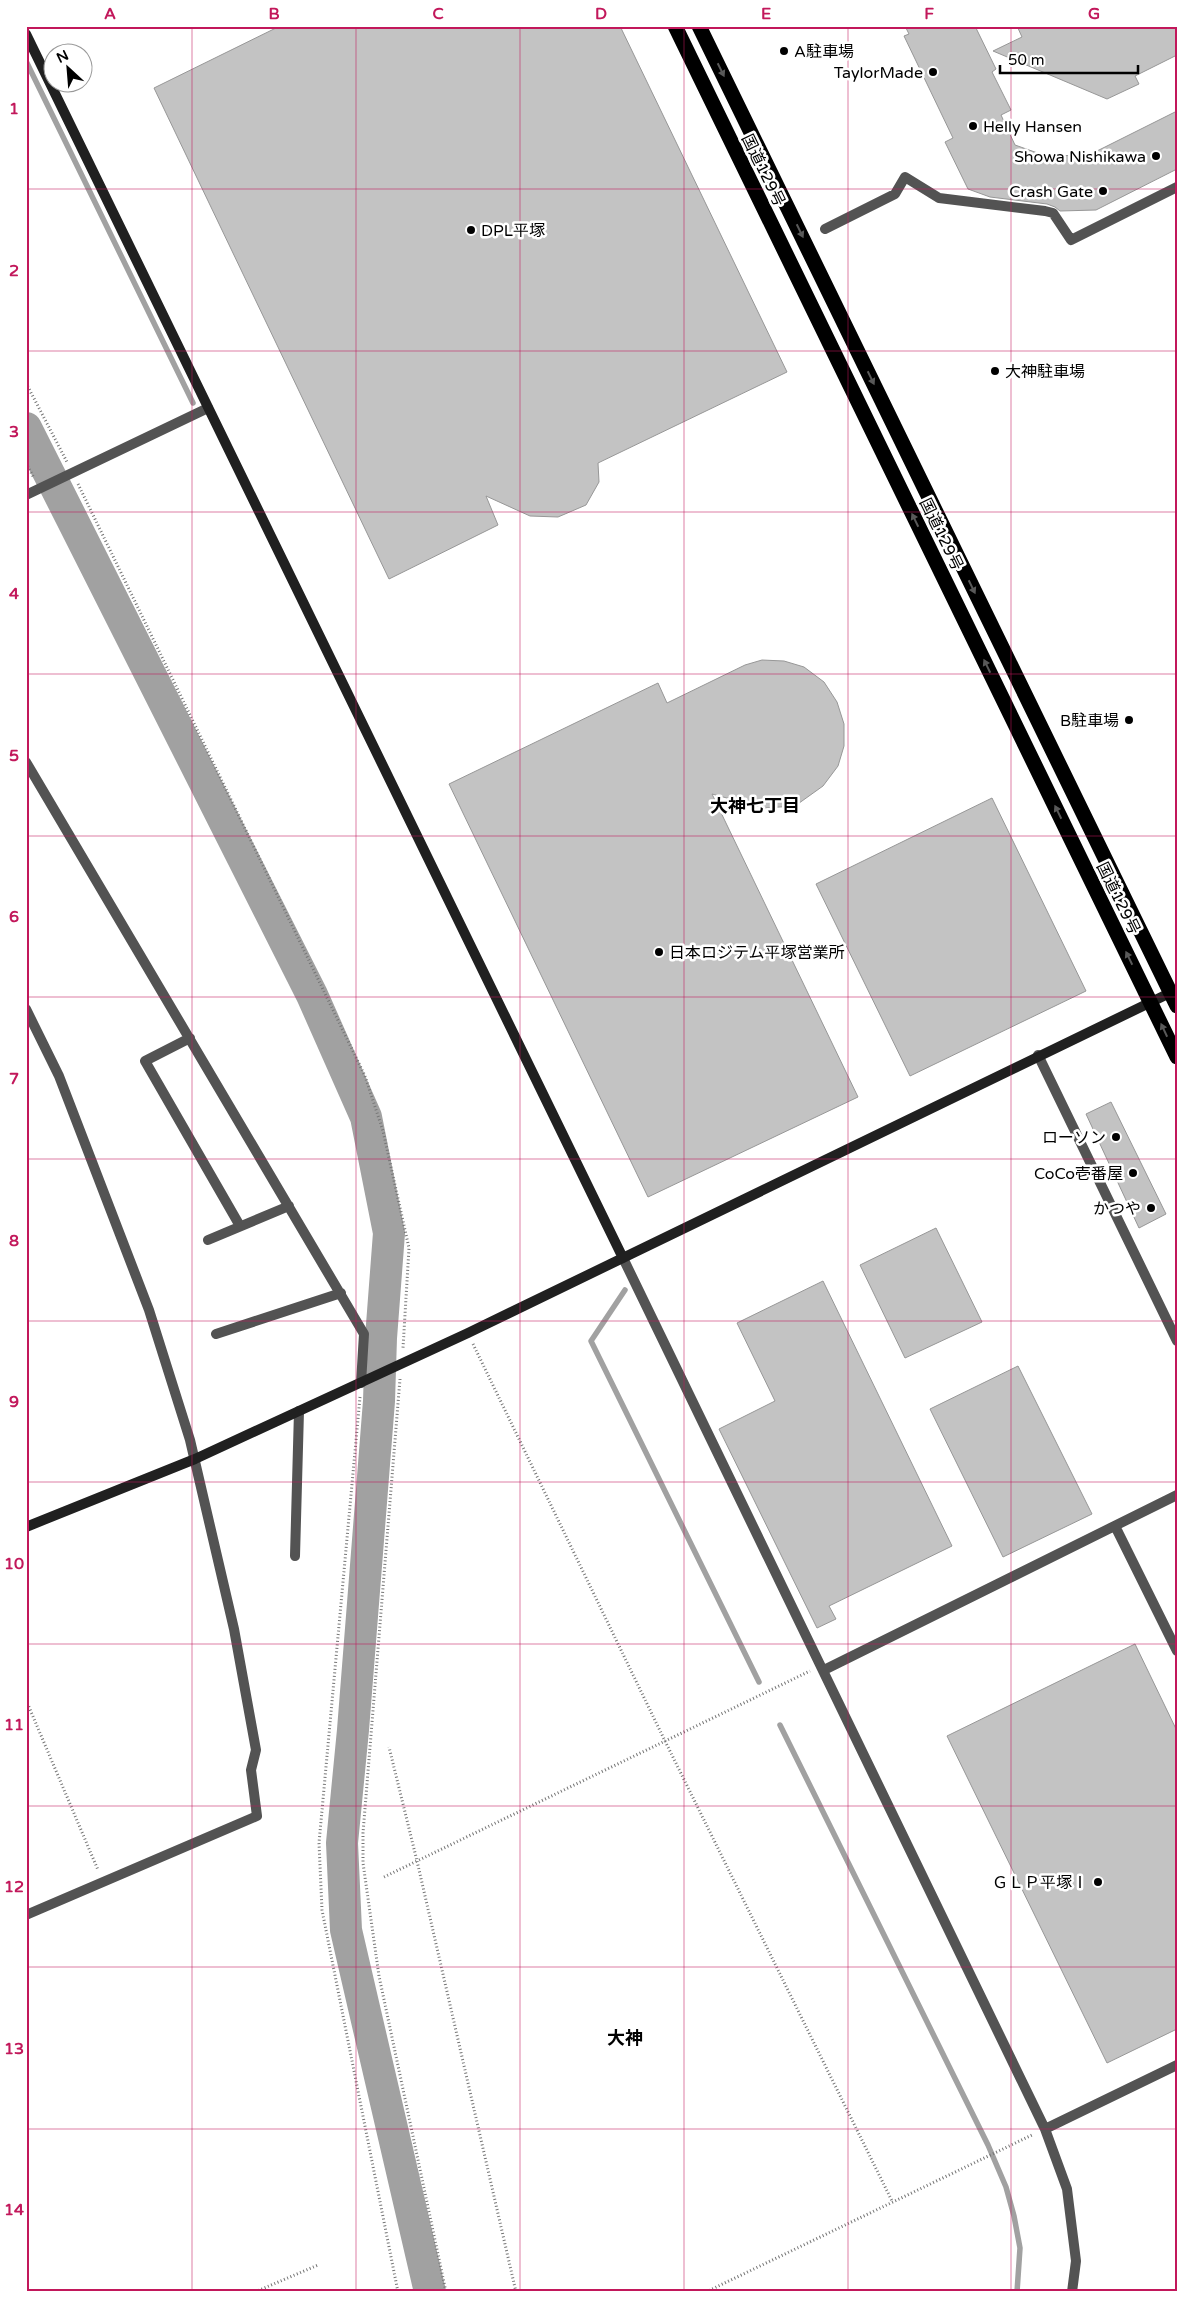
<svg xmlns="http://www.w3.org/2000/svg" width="1203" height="2318" font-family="'Varela Round','Noto Sans JP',sans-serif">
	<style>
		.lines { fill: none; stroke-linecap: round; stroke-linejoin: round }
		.stream { stroke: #a1a1a1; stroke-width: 5.5 }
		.river { stroke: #a1a1a1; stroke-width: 32 }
		.building { fill: #c3c3c3; stroke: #979797 }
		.path { stroke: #757575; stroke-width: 3; stroke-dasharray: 1 2.5; stroke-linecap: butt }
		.street { stroke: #535353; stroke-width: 10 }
		.secondary { stroke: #202020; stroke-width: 10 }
		.highway { stroke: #000; stroke-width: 15 }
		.oneway { fill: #595959 }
		.grid { fill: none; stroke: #c2185b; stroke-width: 1; stroke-opacity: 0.55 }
		.poi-dot { fill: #000; stroke: #fff; stroke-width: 2 }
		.labels { text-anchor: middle; stroke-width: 5; stroke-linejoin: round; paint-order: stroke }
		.poi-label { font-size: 16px; fill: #000; stroke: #fff; text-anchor: end }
		.street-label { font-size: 16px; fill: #000; stroke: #fff }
		.neighbourhood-label { font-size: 18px; font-weight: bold; fill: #000; stroke: #fff }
		.neatline { fill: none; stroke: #c2185b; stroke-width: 2 }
		.grid-label { font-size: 16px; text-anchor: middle; font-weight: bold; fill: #c2185b }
	</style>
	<rect width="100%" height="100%" fill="#fff"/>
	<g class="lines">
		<!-- stream -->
		<path class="stream" d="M26 61 193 403
			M625 1290 591 1341 759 1682
			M780 1725 988 2145 1006 2187 1014 2216 1020 2248 1017 2292"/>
		<!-- river -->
		<path class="river" d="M26 428 312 995 366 1117 389 1233 381 1338 379 1401 353 1730 342 1843 346 1930 430 2292"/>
	</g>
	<!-- building -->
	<path class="building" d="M280 26H620L787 372 598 463 599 482 586 505 558 517 530 516 486 496 498 525 389 579 154 88Z
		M905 26H975L996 69 992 72 1011 110 1001 115 1015 145 1046 156 1089 155 1177 111V169L1096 210 1060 211 1055 207 1047 204 990 197 968 189 945 142 953 138 904 36 909 34Z
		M1017 26H1177V55L1135 76 1139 84 1107 99 993 51 1022 37Z
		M762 660 784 661 804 667 824 682 837 702 844 724V746L838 766 823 786 795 806 764 808 712 794 858 1097 648 1197 449 784 658 683 667 703 745 665Z
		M992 798 1086 991 910 1076 816 884Z
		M1111 1102 1166 1214 1139 1228 1086 1114Z
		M936 1228 982 1322 905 1358 860 1265Z
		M823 1281 952 1546 829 1606 836 1619 817 1628 719 1429 775 1401 737 1323Z
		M1018 1366 1092 1514 1003 1557 930 1409Z
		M1135 1644 1177 1731V2029L1107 2063 947 1736Z"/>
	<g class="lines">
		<!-- path -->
		<path class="path" d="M26 383 67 462
			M26 463 34 478
			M78 484 365 1076 383 1131 409 1248 403 1348
			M473 1344 665 1741 892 2201
			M400 1379 363 1833V1863L379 1976 446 2292
			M360 1397 319 1843 322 1910 398 2292
			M26 1700 98 1870
			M384 1877 417 1861 389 1747
			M255 2292 318 2265
			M516 2292 417 1861 810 1671
			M706 2292 1032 2135"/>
		<!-- street -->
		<path class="street" d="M825 229 895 194 905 177 939 198 1045 211 1053 213 1071 240 1177 187
			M26 495 208 408
			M26 762 364 1334 361 1383
			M26 1009 59 1076 149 1310 190 1440 234 1629 256 1750 251 1770 257 1816 26 1915
			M190 1038 145 1061 240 1226
			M1038 1055 1177 1341
			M208 1240 289 1206
			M623 1258 1045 2129 1067 2189 1076 2261 1072 2292
			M216 1334 341 1293
			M1115 1526 1177 1651
			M295 1556 299 1411
			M824 1670 1177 1495
			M1045 2129 1177 2065"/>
		<!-- secondary -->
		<path class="secondary" d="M26 34 623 1258
			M26 1527 195 1459 468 1333 1176 990"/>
		<!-- highway -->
		<path class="highway" d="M675 26 1177 1057
			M699 26 1177 1006"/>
	</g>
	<!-- one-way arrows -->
	<defs><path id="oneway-solid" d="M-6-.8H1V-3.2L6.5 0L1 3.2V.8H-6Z" transform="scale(1.25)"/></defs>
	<g class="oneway">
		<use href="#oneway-solid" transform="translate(721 70) rotate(64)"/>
		<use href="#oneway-solid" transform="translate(800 231) rotate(64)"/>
		<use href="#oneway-solid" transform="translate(871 378) rotate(64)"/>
		<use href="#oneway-solid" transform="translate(915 520) rotate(-116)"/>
		<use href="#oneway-solid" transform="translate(972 587) rotate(64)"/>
		<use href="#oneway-solid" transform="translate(987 666) rotate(-116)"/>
		<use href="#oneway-solid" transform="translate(1058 812) rotate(-116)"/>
		<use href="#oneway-solid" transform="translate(1129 958) rotate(-116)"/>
		<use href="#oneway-solid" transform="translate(1164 1030) rotate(-115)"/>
	</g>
	<!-- grid -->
	<path class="grid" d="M192 26V2292M356 26V2292M520 26V2292M684 26V2292M848 26V2292M1011 26V2292M26 189H1177M26 351H1177M26 512H1177M26 674H1177M26 836H1177M26 997H1177M26 1159H1177M26 1321H1177M26 1482H1177M26 1644H1177M26 1806H1177M26 1967H1177M26 2129H1177"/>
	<!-- markers -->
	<g class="poi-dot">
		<circle cx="784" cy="51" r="5"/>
		<circle cx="933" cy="72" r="5"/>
		<circle cx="973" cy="126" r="5"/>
		<circle cx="1156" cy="156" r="5"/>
		<circle cx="1103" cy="191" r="5"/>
		<circle cx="471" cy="230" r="5"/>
		<circle cx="995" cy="371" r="5"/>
		<circle cx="1129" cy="720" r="5"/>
		<circle cx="659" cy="952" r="5"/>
		<circle cx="1116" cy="1137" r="5"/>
		<circle cx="1133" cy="1173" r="5"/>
		<circle cx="1151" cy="1208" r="5"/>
		<circle cx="1098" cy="1882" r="5"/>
	</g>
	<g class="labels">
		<!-- poi labels -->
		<g class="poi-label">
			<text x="794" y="57" text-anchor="start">A駐車場</text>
			<text x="923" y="78">TaylorMade</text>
			<text x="983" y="132" text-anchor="start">Helly Hansen</text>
			<text x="1146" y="162">Showa Nishikawa</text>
			<text x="1093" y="197">Crash Gate</text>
			<text x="481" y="236" text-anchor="start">DPL平塚</text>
			<text x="1005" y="377" text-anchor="start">大神駐車場</text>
			<text x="1119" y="726">B駐車場</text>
			<text x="669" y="958" text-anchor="start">日本ロジテム平塚営業所</text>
			<text x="1106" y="1143">ローソン</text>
			<text x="1123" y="1179">CoCo壱番屋</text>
			<text x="1141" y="1214">かつや</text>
			<text x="1088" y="1888">ＧＬＰ平塚Ⅰ</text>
		</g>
		<!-- street labels -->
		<g class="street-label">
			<text transform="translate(764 170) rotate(64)" y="6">国道129号</text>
			<text transform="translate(942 534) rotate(64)" y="6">国道129号</text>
			<text transform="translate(1119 898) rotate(64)" y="6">国道129号</text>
		</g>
		<!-- neighbourhood labels -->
		<g class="neighbourhood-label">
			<text x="755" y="812">大神七丁目</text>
			<text x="625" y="2044">大神</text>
		</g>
	</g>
	<!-- border -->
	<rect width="1203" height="2318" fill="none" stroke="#ffffff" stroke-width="55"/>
	<!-- north arrow -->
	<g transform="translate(68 68) rotate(334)"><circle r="24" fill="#ffffff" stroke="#999999"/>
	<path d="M0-4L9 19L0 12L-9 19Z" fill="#000000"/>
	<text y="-8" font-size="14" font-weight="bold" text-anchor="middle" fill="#000000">N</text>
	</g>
	<!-- scale -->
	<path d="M1000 65v8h138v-8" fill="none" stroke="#000000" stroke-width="2.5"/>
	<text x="1008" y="65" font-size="15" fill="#000000" stroke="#ffffff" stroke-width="4" paint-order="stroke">50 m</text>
	<rect x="28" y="28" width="1148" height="2262" class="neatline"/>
	<g class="grid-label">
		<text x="110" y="19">A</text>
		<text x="274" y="19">B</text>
		<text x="438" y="19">C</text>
		<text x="601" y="19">D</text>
		<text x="766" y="19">E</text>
		<text x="929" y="19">F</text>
		<text x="1094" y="19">G</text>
		<text x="14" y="114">1</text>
		<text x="14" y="276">2</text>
		<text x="14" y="437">3</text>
		<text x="14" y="599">4</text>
		<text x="14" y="761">5</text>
		<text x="14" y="922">6</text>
		<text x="14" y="1084">7</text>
		<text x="14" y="1246">8</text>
		<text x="14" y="1407">9</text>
		<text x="14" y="1569">10</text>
		<text x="14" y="1730">11</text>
		<text x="14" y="1892">12</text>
		<text x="14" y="2054">13</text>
		<text x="14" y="2215">14</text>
	</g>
</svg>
